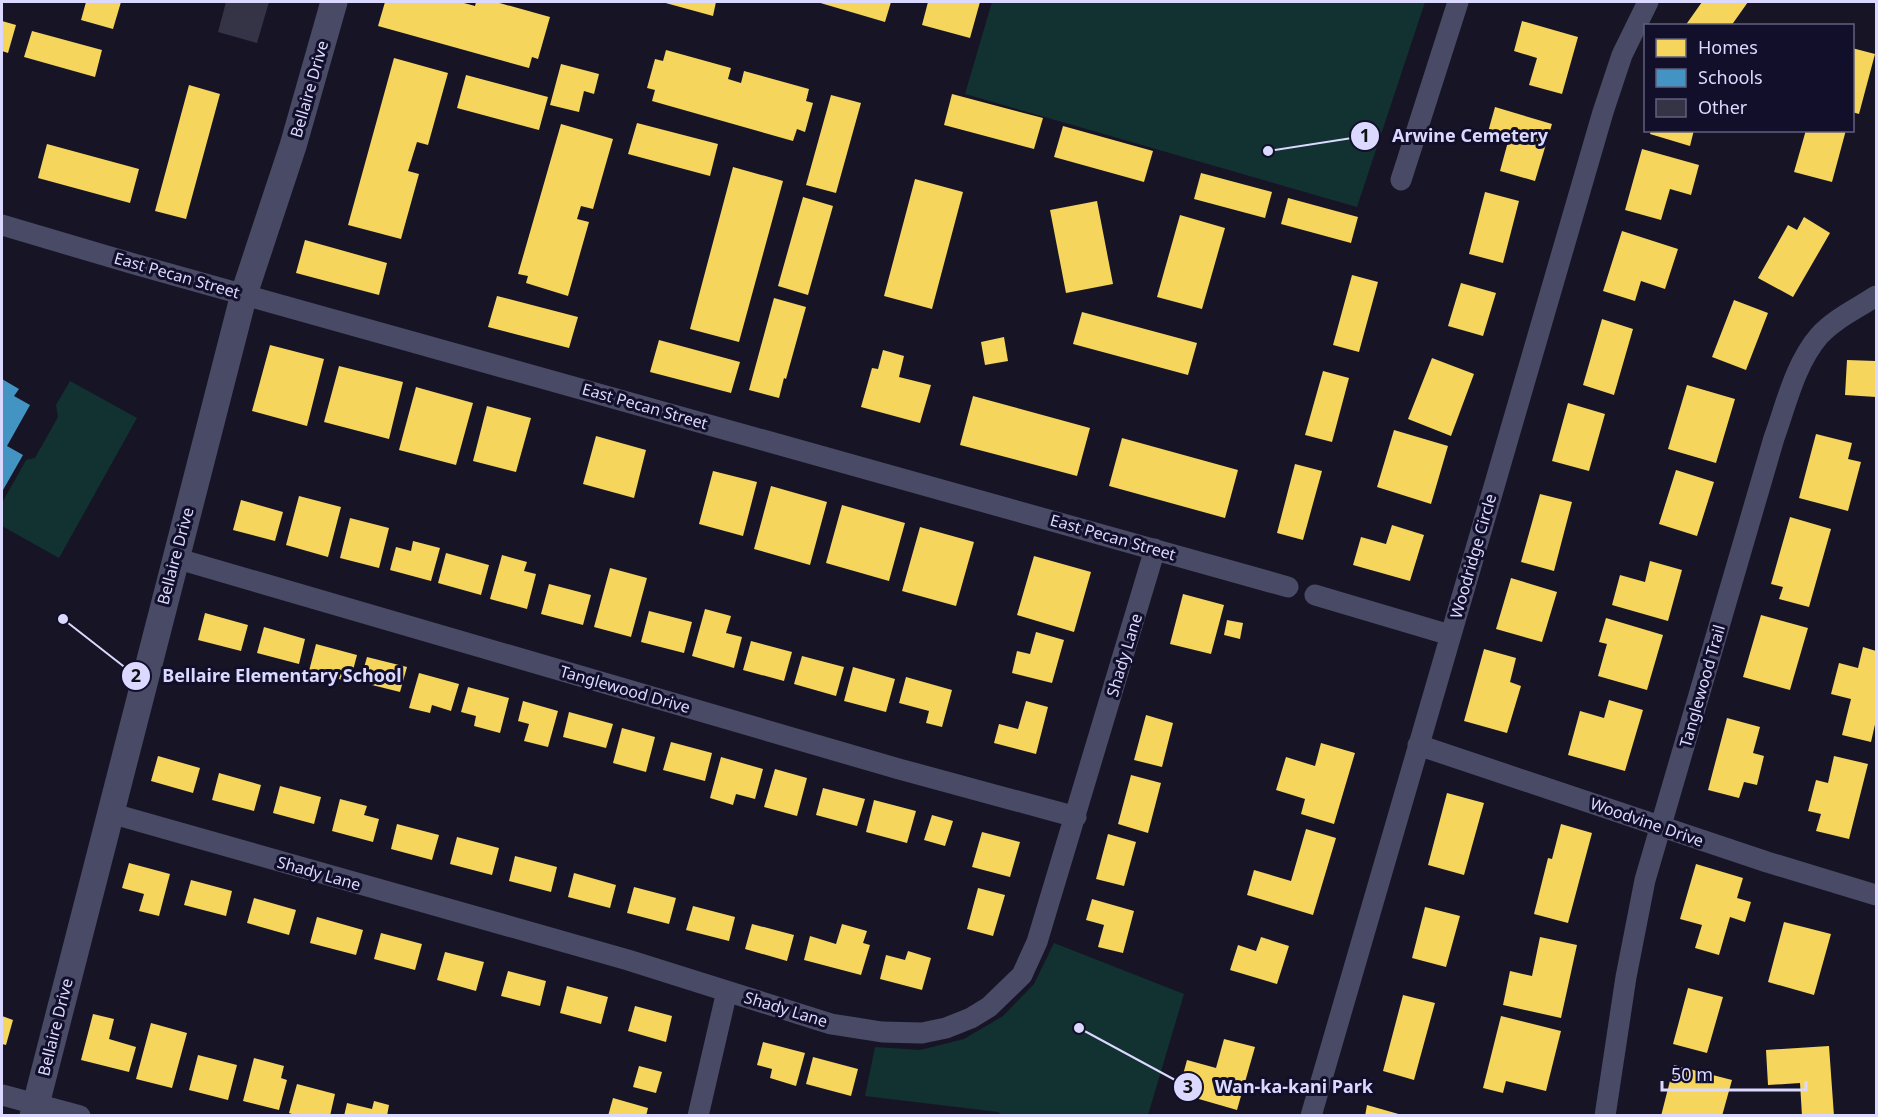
<svg xmlns="http://www.w3.org/2000/svg" width="1878" height="1117" font-family="'Noto Sans',sans-serif">
	<style>
		.green { fill: #123131 }
		.homes { fill: #f6d55c }
		.schools { fill: #4393c3 }
		.building { fill: #353346 }
		.lines { fill: none; stroke-linecap: round; stroke-linejoin: round }
		.minor { stroke: #494a66; stroke-width: 21 }
		.tertiary { stroke: #494a66; stroke-width: 27 }
		.labels { text-anchor: middle; stroke-width: 6; stroke-linejoin: round; paint-order: stroke }
		.street-label { font-size: 16px; fill: #dbd9ff; stroke: #120f2b }
		.leader { fill: none; stroke: #dbd9ff; stroke-width: 2 }
		.callout-dot { fill: #dbd9ff; stroke: #120f2b; stroke-width: 2 }
		.mark-label { font-size: 18px; text-anchor: middle; font-weight: bold; fill: #111 }
		.callout-label { font-size: 18px; text-anchor: middle; font-weight: bold; fill: #dbd9ff; stroke: #120f2b; stroke-width: 6; stroke-linejoin: round; paint-order: stroke }
	</style>
	<rect width="100%" height="100%" fill="#171525"/>
	<!-- green -->
	<path class="green" d="M992 2H1425L1357 207 965 94Z
		M70 381 137 418 59 558 2 526V503L26 460 35 458 58 417 56 405Z
		M1054 943 1184 994 1148 1115H1002L998 1112 865 1096 875 1047 920 1050 964 1039 1003 1016 1034 984Z"/>
	<!-- homes -->
	<path class="homes" d="M86 2H121L113 29 81 20Z
		M385 2H465L464 3 475 6 476 2H496L550 17 538 59 532 57 529 68 378 26Z
		M662 2H716L713 16Z
		M817 2H891L885 22Z
		M928 2H980L970 38 922 25Z
		M1702 2H1748L1731 26H1685Z
		M2 21 16 25 8 53 2 51Z
		M1522 21 1578 37 1562 94 1529 85 1537 58 1514 51Z
		M32 31 102 50 95 77 24 57Z
		M1852 48 1875 54 1859 114 1852 112Z
		M666 50 731 68 728 79 741 83 744 71 809 89 806 101 813 103 805 132 797 129 793 141 652 101 655 90 647 88 655 59 663 61Z
		M394 58 448 73 428 145 417 142 408 171 419 174 401 239 348 225Z
		M561 64 599 74 594 94 584 91 579 112 550 105Z
		M466 75 548 97 539 130 457 108Z
		M189 85 220 94 186 219 155 211Z
		M952 94 1043 118 1034 149 944 125Z
		M831 95 861 103 836 193 806 185Z
		M1495 107 1552 124 1535 181 1500 171 1509 138 1488 132Z
		M637 123 718 144 710 176 628 154Z
		M561 124 613 139 593 209 581 206 577 219 589 222 568 296 526 283 528 276 518 274Z
		M1063 126 1153 151 1144 182 1054 157Z
		M1651 130H1694L1690 146 1650 134Z
		M1806 130H1846L1832 182 1794 172Z
		M47 144 139 169 130 203 38 178Z
		M1642 149 1699 165 1691 195 1670 189 1661 220 1625 210Z
		M733 167 783 181 739 342 690 329Z
		M1201 173 1272 192 1265 218 1194 199Z
		M915 179 963 192 932 309 884 296Z
		M1485 192 1519 201 1503 263 1469 254Z
		M803 197 833 206 808 295 778 286Z
		M1288 198 1358 217 1351 243 1281 224Z
		M1097 201 1113 284 1066 293 1050 210Z
		M1180 215 1225 228 1202 309 1157 297Z
		M1804 217 1830 233 1793 297 1758 278 1788 225 1797 230Z
		M1622 231 1678 249 1665 289 1641 281 1635 301 1603 291Z
		M305 240 387 263 379 295 296 273Z
		M1352 275 1378 282 1359 352 1333 345Z
		M1461 283 1496 293 1483 336 1448 326Z
		M497 296 578 317 569 348 488 327Z
		M774 298 806 307 786 379 784 378 779 398 749 390Z
		M1734 300 1768 313 1746 370 1712 357Z
		M1082 312 1197 343 1188 375 1073 344Z
		M1602 319 1633 329 1614 395 1583 385Z
		M1004 337 1008 361 985 365 981 342Z
		M659 340 740 362 731 393 650 372Z
		M270 345 324 359 307 426 252 411Z
		M883 350 904 356 899 377 931 385 920 423 861 407 872 368 878 369Z
		M1432 358 1474 374 1451 436 1408 419Z
		M1847 360 1876 361V397L1845 395Z
		M339 366 403 382 389 439 324 422Z
		M1323 371 1349 378 1332 442 1305 435Z
		M1687 385 1735 399 1716 463 1668 449Z
		M416 387 473 403 456 465 399 450Z
		M973 396 1090 428 1077 476 960 445Z
		M1568 403 1605 414 1589 471 1552 461Z
		M487 406 531 418 516 472 473 461Z
		M1394 430 1448 446 1431 504 1377 487Z
		M1816 434 1852 443 1848 459 1861 462 1848 511 1799 498Z
		M596 436 646 450 634 498 583 484Z
		M1122 438 1238 470 1225 518 1109 486Z
		M1295 464 1322 471 1303 540 1277 533Z
		M1676 470 1714 482 1697 536 1659 524Z
		M713 471 757 482 743 536 699 524Z
		M771 486 827 502 810 565 754 549Z
		M1540 494 1572 502 1554 571 1521 562Z
		M299 496 341 507 328 557 286 545Z
		M241 500 283 512 275 541 233 530Z
		M842 505 905 523 889 581 826 563Z
		M1790 517 1831 529 1809 607 1779 599 1783 587 1771 584Z
		M350 518 389 528 379 568 340 558Z
		M1392 525 1424 535 1410 581 1353 565 1361 537 1386 544Z
		M920 527 974 542 956 606 902 591Z
		M413 541 440 548 431 581 390 570 396 547 411 551Z
		M446 553 489 565 481 595 438 583Z
		M502 555 527 562 524 571 536 574 527 609 490 599Z
		M1034 556 1091 572 1074 632 1017 615Z
		M1650 561 1682 570 1668 621 1612 605 1620 575 1645 582Z
		M610 568 647 578 631 637 594 627Z
		M1511 578 1557 592 1542 642 1496 629Z
		M549 584 591 595 583 625 541 614Z
		M1183 594 1224 605 1211 654 1170 644Z
		M705 609 731 616 726 633 742 637 734 668 692 656Z
		M649 611 692 622 684 653 641 642Z
		M205 613 248 625 241 651 198 640Z
		M1761 615 1808 628 1790 690 1743 677Z
		M1606 618 1663 635 1647 690 1598 676 1607 644 1599 642Z
		M1227 620 1243 623 1240 639 1224 635Z
		M264 627 305 639 299 664 257 653Z
		M1036 632 1064 640 1052 683 1012 673 1017 651 1030 654Z
		M751 641 792 652 784 681 743 670Z
		M316 644 357 655 350 682 309 671Z
		M1863 647 1876 651V720L1871 742 1842 735 1851 699 1831 694 1839 663 1858 668Z
		M1484 649 1516 658 1510 682 1521 686 1507 733 1464 721Z
		M802 656 844 667 836 696 794 684Z
		M367 657 407 667 400 692 360 682Z
		M853 667 895 679 886 712 844 701Z
		M419 673 459 684 451 711 432 705 430 713 409 708Z
		M906 677 952 690 942 727 926 723 929 711 899 703Z
		M468 687 509 698 500 733 474 726 476 716 461 712Z
		M1609 700 1643 710 1625 771 1568 755 1580 711 1604 718Z
		M523 701 558 711 548 747 524 741 529 724 518 721Z
		M1026 701 1048 707 1036 754 994 743 999 724 1018 729Z
		M569 712 613 724 606 748 563 737Z
		M1146 715 1173 723 1162 767 1134 760Z
		M1727 718 1760 727 1753 753 1764 756 1757 785 1744 782 1739 798 1708 790Z
		M622 728 655 737 646 772 613 763Z
		M671 742 712 753 705 781 663 770Z
		M1321 743 1355 753 1334 824 1301 814 1305 799 1276 790 1286 757 1315 766Z
		M158 756 200 768 193 793 151 781Z
		M1834 756 1868 764 1849 839 1816 831 1821 814 1808 811 1816 780 1828 783Z
		M721 757 763 769 755 799 736 794 733 805 710 798Z
		M775 769 807 778 797 816 764 807Z
		M219 773 261 785 254 811 212 800Z
		M1131 775 1161 783 1148 833 1118 824Z
		M280 786 321 797 314 824 273 813Z
		M823 788 865 799 857 826 816 815Z
		M1447 793 1484 803 1464 875 1428 865Z
		M340 799 367 806 364 815 379 819 373 842 332 831Z
		M874 800 916 811 907 843 866 832Z
		M932 815 953 821 945 846 924 840Z
		M397 824 439 835 432 860 391 849Z
		M1561 824 1592 833 1568 923 1534 914 1548 858 1552 859Z
		M1306 829 1336 838 1313 915 1247 895 1254 870 1291 881Z
		M982 832 1020 842 1010 877 972 867Z
		M1108 834 1136 842 1124 886 1096 879Z
		M457 837 499 848 492 875 450 864Z
		M515 856 557 867 551 892 509 881Z
		M129 863 170 874 159 916 139 911 144 894 122 888Z
		M1696 864 1743 878 1737 898 1751 902 1745 922 1730 917 1719 955 1695 948 1702 925 1680 919Z
		M574 873 616 885 610 908 568 897Z
		M191 880 232 891 226 916 184 905Z
		M634 887 676 898 669 924 627 913Z
		M978 888 1005 895 993 936 967 929Z
		M254 898 296 910 289 935 247 923Z
		M1092 899 1134 911 1123 953 1098 947 1104 925 1086 920Z
		M693 906 735 917 729 941 686 930Z
		M1425 907 1460 916 1446 967 1412 958Z
		M317 917 363 930 356 955 310 943Z
		M1784 922 1831 934 1814 995 1768 982Z
		M752 924 794 935 787 961 745 949Z
		M842 924 867 931 863 943 870 945 861 975 804 960 810 936 836 944Z
		M381 933 422 944 415 970 374 959Z
		M1261 937 1289 946 1277 984 1230 970 1238 945 1256 951Z
		M1540 937 1577 945 1561 1018 1503 1005 1510 971 1532 976Z
		M908 951 931 958 922 990 880 979 886 955 905 960Z
		M445 952 484 962 476 991 437 980Z
		M508 971 546 981 540 1006 501 996Z
		M567 986 608 997 601 1024 560 1013Z
		M1688 988 1723 997 1707 1053 1673 1044Z
		M1403 995 1435 1003 1414 1080 1383 1071Z
		M635 1006 672 1016 666 1042 628 1031Z
		M93 1014 114 1019 109 1039 136 1047 129 1072 81 1060Z
		M2 1016 13 1020 6 1045 2 1044Z
		M1501 1016 1561 1031 1546 1091 1506 1081 1503 1093 1483 1088Z
		M151 1023 187 1033 172 1088 136 1079Z
		M1224 1039 1255 1047 1237 1110 1178 1093 1187 1060 1216 1068Z
		M763 1042 805 1053 796 1086 770 1078 772 1069 757 1065Z
		M1829 1046 1834 1116H1802L1800 1083 1768 1085 1766 1050Z
		M198 1055 237 1065 228 1100 189 1090Z
		M813 1057 858 1069 851 1096 806 1084Z
		M254 1058 284 1066 281 1078 287 1080 279 1110 243 1101Z
		M1674 1065 1732 1080 1722 1116H1661Z
		M639 1066 662 1072 656 1093 633 1087Z
		M297 1084 335 1094 330 1116H298L289 1113Z
		M613 1098 648 1108 646 1116H608Z
		M374 1101 389 1105 387 1116H344L347 1103 372 1109Z
		M1367 1105 1402 1115V1116H1365Z"/>
	<!-- schools -->
	<path class="schools" d="M2 379 19 389 14 396 30 405 7 446 23 455 3 490 2 489Z"/>
	<!-- building -->
	<path class="building" d="M226 2H269L257 43 218 32Z"/>
	<g class="lines">
		<!-- minor -->
		<path class="minor" d="M1401 180 1458 2
			M2 225 134 264 1288 587
			M175 558 899 769 1076 817
			M1315 595 1450 635
			M1418 745 1767 862 1876 895
			M110 813 628 960 831 1024 882 1032 922 1033 946 1028 971 1018 989 1007 1022 975 1037 942 1155 549
			M2 1095 80 1116
			M698 1116 727 991
			M1311 1116 1603 112 1622 55 1648 2
			M1605 1116 1626 977 1645 880 1774 438C1786 405 1795 364 1819 336 1834 319 1858 308 1876 296"/>
		<!-- tertiary -->
		<path class="tertiary" d="M33 1116 244 294 293 146 334 2"/>
	</g>
	<g class="labels">
		<!-- street labels -->
		<g class="street-label">
			<text transform="translate(309 89) rotate(-74)" y="6">Bellaire Drive</text>
			<text transform="translate(177 275) rotate(16)" y="6">East Pecan Street</text>
			<text transform="translate(645 406) rotate(16)" y="6">East Pecan Street</text>
			<text transform="translate(1113 537) rotate(16)" y="6">East Pecan Street</text>
			<text transform="translate(175 556) rotate(-75)" y="6">Bellaire Drive</text>
			<text transform="translate(1473 556) rotate(-74)" y="6">Woodridge Circle</text>
			<text transform="translate(1124 655) rotate(-73)" y="6">Shady Lane</text>
			<text transform="translate(1702 686) rotate(-74)" y="6">Tanglewood Trail</text>
			<text transform="translate(625 689) rotate(16)" y="6">Tanglewood Drive</text>
			<text transform="translate(1647 822) rotate(19)" y="6">Woodvine Drive</text>
			<text transform="translate(319 873) rotate(16)" y="6">Shady Lane</text>
			<text transform="translate(786 1009) rotate(17)" y="6">Shady Lane</text>
			<text transform="translate(55 1027) rotate(-76)" y="6">Bellaire Drive</text>
		</g>
	</g>
	<!-- callouts -->
	<path class="leader" d="M1268 151L1365 136M63 619L136 676M1079 1028L1188 1087"/>
	<g class="callout-dot">
		<circle cx="1268" cy="151" r="6"/>
		<circle cx="63" cy="619" r="6"/>
		<circle cx="1079" cy="1028" r="6"/>
		<circle cx="1365" cy="136" r="15"/>
		<circle cx="136" cy="676" r="15"/>
		<circle cx="1188" cy="1087" r="15"/>
	</g>
	<g class="mark-label">
		<text x="1365" y="142">1</text>
		<text x="136" y="682">2</text>
		<text x="1188" y="1093">3</text>
	</g>
	<g class="callout-label">
		<text x="1470" y="142">Arwine Cemetery</text>
		<text x="282" y="682">Bellaire Elementary School</text>
		<text x="1294" y="1093">Wan-ka-kani Park</text>
	</g>
	<!-- border -->
	<rect width="1878" height="1117" fill="none" stroke="#dbd9ff" stroke-width="6"/>
	<!-- legend -->
	<rect x="1644" y="24" width="210" height="108" fill="#120f2b" stroke="#626080" stroke-width="1.5"/>
	<rect x="1656" y="39" width="30" height="18" fill="#f6d55c" stroke="#626080" stroke-width="1.5"/>
	<text x="1698" y="54" font-size="18" fill="#dbd9ff">Homes</text>
	<rect x="1656" y="69" width="30" height="18" fill="#4393c3" stroke="#626080" stroke-width="1.5"/>
	<text x="1698" y="84" font-size="18" fill="#dbd9ff">Schools</text>
	<rect x="1656" y="99" width="30" height="18" fill="#353346" stroke="#626080" stroke-width="1.5"/>
	<text x="1698" y="114" font-size="18" fill="#dbd9ff">Other</text>
	<!-- scale -->
	<path d="M1662 1081v9h144v-9" fill="none" stroke="#dbd9ff" stroke-width="3"/>
	<text x="1671" y="1081" font-size="18" fill="#dbd9ff" stroke="#120f2b" stroke-width="4.5" paint-order="stroke">50 m</text>
</svg>
